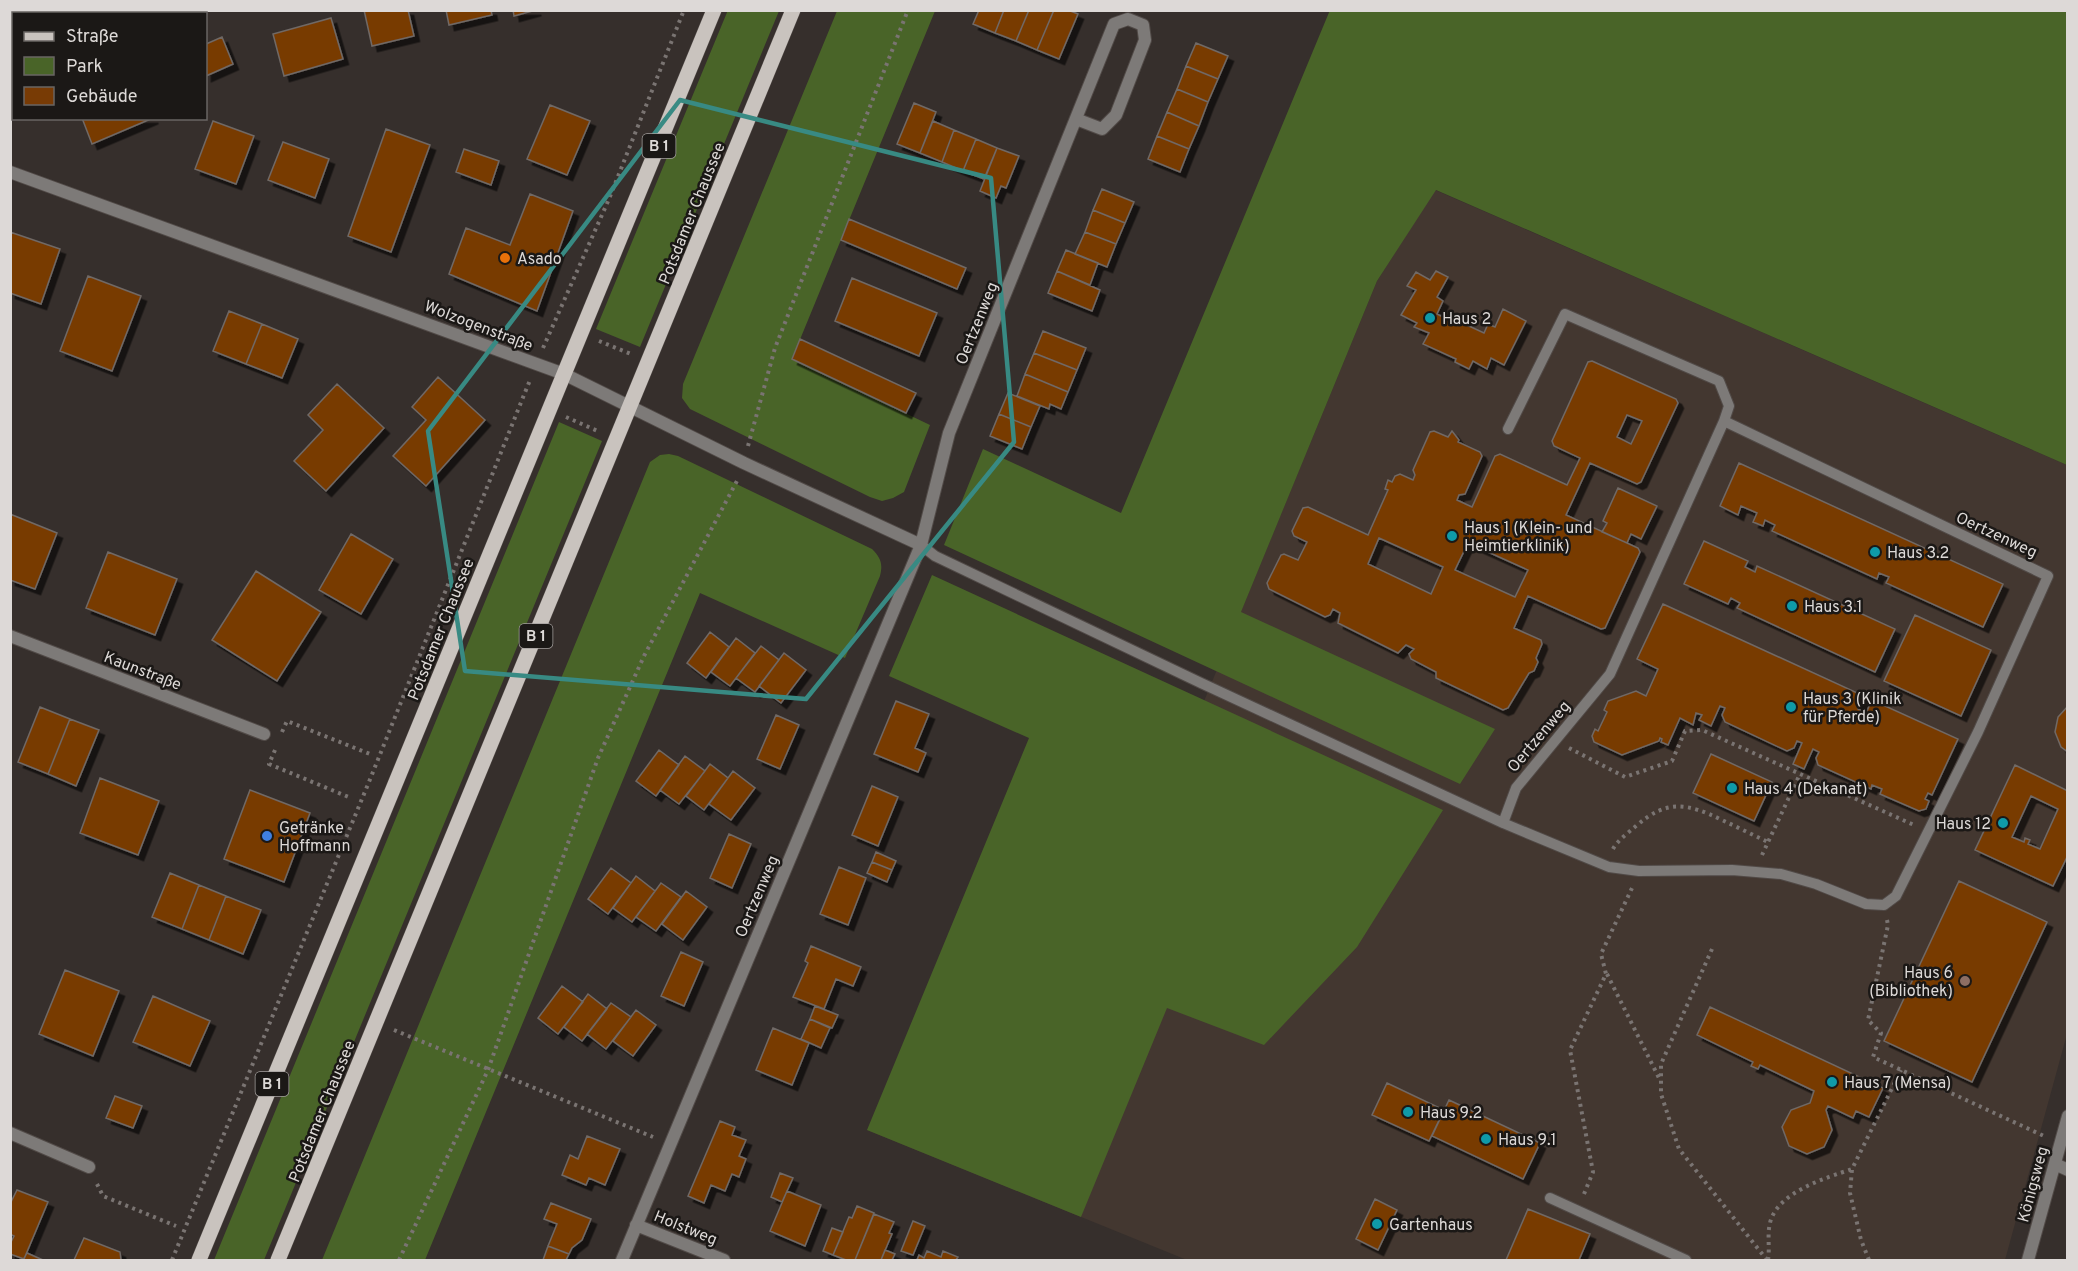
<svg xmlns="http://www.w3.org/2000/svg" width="2078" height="1271" font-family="Overpass,sans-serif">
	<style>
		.built { fill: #433730 }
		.green { fill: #496428 }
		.building { fill: #783b05; stroke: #706965; stroke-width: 1.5; fill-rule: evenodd; filter: url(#shadow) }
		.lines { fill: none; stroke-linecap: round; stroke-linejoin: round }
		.lane-casing { stroke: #514a47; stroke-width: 12 }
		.street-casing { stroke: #514a47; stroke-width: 14 }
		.primary-casing { stroke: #514a47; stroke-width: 16 }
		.path { stroke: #7a7472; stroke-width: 4; stroke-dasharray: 3 4.5; stroke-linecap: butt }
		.lane { stroke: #7d7a78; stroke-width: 10 }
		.street { stroke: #7d7a78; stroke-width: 12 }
		.primary { stroke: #c9c3be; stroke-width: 15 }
		.marked { fill: none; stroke: #388a83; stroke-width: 4.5; stroke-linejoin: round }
		.food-dot { fill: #e8710a; stroke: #1b1816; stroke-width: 2 }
		.culture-dot { fill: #0f9aa8; stroke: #1b1816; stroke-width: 2 }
		.shop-dot { fill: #3f7fe0; stroke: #1b1816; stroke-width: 2 }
		.education-dot { fill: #8d6e63; stroke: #1b1816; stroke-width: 2 }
		.labels { text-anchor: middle; stroke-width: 5; stroke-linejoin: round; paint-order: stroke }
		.shield { fill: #1b1816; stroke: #a39f9d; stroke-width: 1.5 }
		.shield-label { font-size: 15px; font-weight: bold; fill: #ddd9d7 }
		.street-label { font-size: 16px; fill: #ddd9d7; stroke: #1b1816 }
		.poi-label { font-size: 16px; fill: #ddd9d7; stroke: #1b1816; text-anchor: start }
	</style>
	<defs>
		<filter id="shadow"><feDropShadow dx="5.5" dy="5.5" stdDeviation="0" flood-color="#0009"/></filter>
	</defs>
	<rect width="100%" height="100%" fill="#362f2c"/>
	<!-- built -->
	<path class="built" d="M1435 190 2067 465V1034L2005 1260H1187L867 1130 1165 796 1377 281Z"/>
	<!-- green -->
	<path class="green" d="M728 10 779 11 640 347 596 329Z
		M1330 10 2067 11V465L1436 190 1377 281 1241 612 1495 729 1460 784 944 545 983 449 1121 513Z
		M837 11H935L792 359 930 425 904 492 893 498 882 501 870 497 690 409 682 398 683 384Z
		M559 422 602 441 264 1260H214Z
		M669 454 678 456 872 549C881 558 883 564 880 576L845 658 700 593 425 1260H322L650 462 660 455Z
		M932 575 1443 810 1357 947 1264 1045 1167 1008 1081 1217 867 1130 1029 738 889 676Z"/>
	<!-- building -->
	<path class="building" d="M364 10H408L414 36 372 46Z
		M446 10H491L492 15 449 25Z
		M513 10H536L514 16Z
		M979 10H1004L995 33 973 24Z
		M1004 10H1029L1016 41 995 33Z
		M1029 10H1054L1037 50 1016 41Z
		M1054 10H1068L1078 14 1059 59 1037 50Z
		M331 18 343 59 284 76 273 34Z
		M222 37 233 64 206 76V44Z
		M1196 43 1228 56 1218 79 1186 66Z
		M1186 66 1218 79 1208 102 1177 89Z
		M1177 89 1208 102 1199 126 1167 112Z
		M914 103 936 112 920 153 897 144Z
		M550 105 590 121 567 175 527 159Z
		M1167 112 1199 126 1189 149 1157 136Z
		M82 118H153L92 144Z
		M213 121 254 136 236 184 195 169Z
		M933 121 954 130 942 162 920 153Z
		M386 129 430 145 391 252 348 236Z
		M954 130 976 139 963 171 942 162Z
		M1157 136 1189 149 1180 172 1148 159Z
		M976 139 997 148 984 179 963 171Z
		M283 142 329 159 315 198 268 180Z
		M997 148 1019 156 1006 188 1001 186 996 198 980 191Z
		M464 149 499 161 491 185 456 172Z
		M1102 189 1134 202 1125 223 1093 210Z
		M530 194 573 211 537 311 449 274 466 228 510 245Z
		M1093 210 1125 223 1116 244 1085 232Z
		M849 219 966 268 957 289 841 240Z
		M10 232 60 249 41 304 10 293Z
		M1085 232 1116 244 1107 267 1075 254Z
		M1066 250 1098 263 1090 285 1057 271Z
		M1057 271 1100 290 1092 311 1048 293Z
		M1436 271 1448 277 1437 297 1443 301 1437 314 1441 316 1443 314 1484 333 1488 324 1495 327 1503 309 1526 321 1504 365 1491 358 1487 369 1473 361 1469 369 1455 362 1456 359 1423 344 1429 333 1414 327 1417 323 1401 315 1416 290 1407 286 1416 272 1430 280Z
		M88 276 141 296 112 371 60 351Z
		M852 278 937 313 919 356 835 321Z
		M229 311 262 324 246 364 213 351Z
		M262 324 298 339 282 378 246 364Z
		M1043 331 1086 348 1077 370 1034 353Z
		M800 339 916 393 906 413 792 359Z
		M1034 353 1077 370 1068 392 1025 374Z
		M1592 361 1676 399 1678 403 1641 482 1637 484 1590 463 1566 515 1638 548 1640 552 1605 628 1601 629 1528 596 1514 628 1541 640 1542 644 1536 658 1538 662 1534 671 1529 673 1508 708 1503 710 1436 678V672L1411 659 1409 654 1414 649 1406 645 1398 653 1338 623 1340 613 1333 609 1330 615 1325 617 1269 589 1267 583 1281 555 1284 554 1298 560 1307 542 1294 536 1292 531 1303 508 1308 507 1368 535 1388 490 1385 489 1388 480 1392 482 1395 476 1400 474 1413 480 1415 475 1413 470 1430 432 1434 431 1448 437 1452 431 1459 440 1458 442 1480 452 1482 456 1465 494 1459 495 1457 500 1472 507 1495 456 1500 454 1567 485 1580 458 1554 446 1552 441 1588 362ZM1627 415 1642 421 1631 444 1617 437ZM1379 538 1443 567 1431 594 1368 564ZM1468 543 1528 570 1515 597 1455 570Z
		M1025 374 1068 392 1061 409 1050 404 1049 409 1017 396Z
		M438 377 485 420 426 486 393 456 426 420 412 407Z
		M337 384 384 428 326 491 294 461 323 430 308 415Z
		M1008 393 1040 406 1031 427 999 414Z
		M999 414 1031 427 1022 449 990 436Z
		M1739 463 2003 584 1983 627 1886 583 1889 577 1879 573 1877 579 1772 531 1775 525 1765 520 1763 526 1753 522 1757 513 1741 506 1738 515 1720 506Z
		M1618 488 1657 506 1641 539 1631 534 1627 543 1602 532 1607 523 1603 521Z
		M10 514 57 533 35 589 10 580Z
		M351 534 393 559 361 614 319 590Z
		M1704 541 1748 561 1745 567 1755 572 1757 566 1895 629 1875 672 1737 608 1740 603 1731 598 1728 604 1684 584Z
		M108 552 177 579 155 635 86 608Z
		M256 571 321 612 277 681 212 640Z
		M1663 604 1864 696 1858 709 1866 713 1872 700 1958 739 1932 795 1928 793 1925 799 1929 801 1926 809 1919 811 1880 794 1882 789 1872 785 1871 789 1818 765 1816 758 1819 752 1813 749 1804 769 1793 764 1802 743 1797 741 1794 748 1787 751 1725 722 1722 715 1725 708 1720 706 1711 726 1699 720 1702 715 1696 713 1693 725 1680 718 1668 745 1661 742 1662 739 1660 738 1659 741 1622 755 1594 742 1592 736 1595 729 1598 731 1607 712 1604 710 1608 701 1636 691 1646 696 1658 669 1637 659Z
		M1915 615 1991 650 1961 716 1884 681Z
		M710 632 729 647 706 678 687 663Z
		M736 638 755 653 730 686 711 672Z
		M761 646 779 660 755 692 736 678Z
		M784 653 806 670 781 703 759 686Z
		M896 701 929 714 915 748 926 753 918 772 874 754Z
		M2068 706V752L2061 747 2055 732 2058 717Z
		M40 707 70 719 48 774 18 762Z
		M776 715 799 725 780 769 757 759Z
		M70 719 99 730 76 786 48 774Z
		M659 750 679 765 656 796 636 781Z
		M1711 754 1772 782 1754 821 1693 793Z
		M685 756 705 771 679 804 660 790Z
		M710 764 728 778 704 810 686 796Z
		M2015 765 2068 791V855L2053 886 1975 850ZM2031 796 2058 809 2040 849 2028 844 2030 840 2025 838 2024 842 2012 837Z
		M733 771 755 788 731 820 709 804Z
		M100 778 159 801 138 855 80 833Z
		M872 786 898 797 878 846 852 835Z
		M250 790 310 813 284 882 224 859Z
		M729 834 751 844 732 888 710 878Z
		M876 852 896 861 892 870 872 862Z
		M872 862 892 870 887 882 867 873Z
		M839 867 866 878 848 925 820 914Z
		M611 868 631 883 608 914 588 899Z
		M170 873 199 885 182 929 152 917Z
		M636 876 655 891 632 922 613 908Z
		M1959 881 2047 922 1972 1082 1884 1041Z
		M661 883 681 897 656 931 636 917Z
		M199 885 226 896 209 940 182 929Z
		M686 891 707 907 683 940 662 924Z
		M226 896 261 910 243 954 209 940Z
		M811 946 861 967 853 986 836 979 824 1009 793 997 808 963 805 961Z
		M681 952 703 962 684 1006 661 996Z
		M65 970 119 991 93 1056 39 1034Z
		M562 986 583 1002 558 1034 538 1018Z
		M588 994 607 1009 582 1041 564 1027Z
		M153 996 210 1021 190 1066 133 1042Z
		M611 1003 631 1017 606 1049 587 1034Z
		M815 1006 838 1015 832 1028 810 1019Z
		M1710 1007 1883 1088 1869 1117 1856 1111 1853 1118 1828 1106 1826 1110 1832 1130 1824 1147 1807 1154 1789 1146 1782 1127 1791 1110 1810 1103 1814 1091 1760 1065 1758 1069 1751 1066 1753 1062 1697 1035Z
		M636 1010 656 1025 633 1056 613 1041Z
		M810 1019 830 1028 821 1048 801 1039Z
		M773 1028 809 1043 792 1085 756 1070Z
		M1387 1083 1444 1110 1429 1141 1372 1115Z
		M115 1096 142 1106 133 1128 106 1118Z
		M1449 1100 1540 1143 1523 1179 1432 1136Z
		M720 1121 735 1127 732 1135 746 1140 739 1156 746 1159 739 1177 732 1174 725 1191 711 1185 704 1203 688 1196Z
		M587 1136 620 1149 605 1185 589 1178 586 1185 562 1175 570 1155 578 1159Z
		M780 1173 793 1178 782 1202 771 1197Z
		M17 1190 48 1202 24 1259 10 1254V1244L14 1236 10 1234V1204Z
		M787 1191 821 1205 805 1246 770 1231Z
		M1375 1199 1397 1210 1378 1250 1356 1239Z
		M551 1203 591 1219 582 1240 572 1248 569 1254 548 1246 557 1224 544 1219Z
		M857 1206 874 1213 855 1260H846L833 1255 849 1217 852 1218Z
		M1528 1209 1590 1234 1579 1260H1506Z
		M874 1214 894 1222 889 1233 892 1234 881 1260H855Z
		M913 1221 925 1226 913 1255 901 1251Z
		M832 1228 843 1232 833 1255 823 1251Z
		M84 1238 120 1252 121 1260H74Z
		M548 1246 569 1254 566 1260H543Z
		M885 1250 895 1254 892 1260H881Z
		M927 1251 941 1257 943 1251 958 1257 956 1260H917L919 1255 924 1258Z
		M27 1253 43 1260H23Z"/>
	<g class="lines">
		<defs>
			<path id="lane" d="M1508 429 1565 314 1719 381 1729 406 1724 421
				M921 545 935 556 1201 683 1503 823 1609 867 1639 871 1732 870 1781 874 1816 884 1866 904 1884 905 1896 896 1978 732 2048 576 1724 421 1610 674 1516 788 1503 823
				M1550 1198 1686 1260"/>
			<path id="street" d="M164 14 172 10
				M10 76 14 75
				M10 172 564 374 744 463 921 545
				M10 636 264 734
				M10 1133 89 1167
				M2055 1164 2068 1170
				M636 1225 724 1260
				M622 1260 921 545 949 433 1114 24 1128 19 1143 25 1145 40 1116 115 1102 129 1076 119
				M2028 1260 2068 1116"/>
			<path id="primary" d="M199 1260 714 10
				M278 1260 793 10"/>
		</defs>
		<!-- lane casing -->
		<use href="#lane" class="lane-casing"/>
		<!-- street casing -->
		<use href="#street" class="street-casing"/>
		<!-- primary casing -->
		<use href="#primary" class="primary-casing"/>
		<!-- path -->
		<path class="path" d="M599 341 631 354
			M543 348 609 199 684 10
			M566 417 600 432
			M748 446 775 348 908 10
			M282 732 287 721 370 754
			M1569 748 1625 777 1672 761 1685 731 1702 730 1914 825
			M275 750 269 764 351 798
			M1613 849C1618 840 1628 833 1636 826 1667 799 1687 803 1722 820 1737 827 1753 835 1768 842
			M1762 855 1800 774
			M1887 920 1888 925 1868 1020 1881 1033 1873 1057 2044 1136
			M1712 949 1661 1064V1094L1679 1149 1767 1260
			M1607 974 1660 1080
			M394 1030 653 1137
			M97 1184 103 1196 176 1226
			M1584 1194 1593 1172 1570 1050 1606 974 1601 954 1632 888
			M172 1260 371 777 530 380
			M399 1260 488 1070 598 758 644 656 738 479
			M1768 1260C1770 1248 1767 1235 1770 1223 1777 1192 1826 1178 1852 1169
			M1869 1260 1861 1240 1850 1193 1852 1169 1901 1070"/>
		<!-- lane -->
		<use href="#lane" class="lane"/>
		<!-- street -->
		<use href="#street" class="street"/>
		<!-- primary -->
		<use href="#primary" class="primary"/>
	</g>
	<!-- marked area -->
	<path class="marked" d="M680 100 991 178 1014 442 806 699 465 671 428 431Z"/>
	<!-- markers -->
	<circle class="food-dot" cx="505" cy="258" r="6"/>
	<g class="culture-dot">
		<circle cx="1430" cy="318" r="6"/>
		<circle cx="1452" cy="536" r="6"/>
		<circle cx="1875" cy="552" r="6"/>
		<circle cx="1792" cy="606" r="6"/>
		<circle cx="1791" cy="707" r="6"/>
		<circle cx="1732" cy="788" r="6"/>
		<circle cx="2003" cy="823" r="6"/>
		<circle cx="1832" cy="1082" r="6"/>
		<circle cx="1408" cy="1112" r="6"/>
		<circle cx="1486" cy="1139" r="6"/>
		<circle cx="1377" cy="1224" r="6"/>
	</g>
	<circle class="shop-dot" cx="267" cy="836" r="6"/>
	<circle class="education-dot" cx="1965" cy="981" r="6"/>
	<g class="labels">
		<!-- shield labels -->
		<g class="shield">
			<rect x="642.5" y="134" width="33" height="24" rx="4.5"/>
			<rect x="519.5" y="624" width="33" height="24" rx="4.5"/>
			<rect x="255.5" y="1072" width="33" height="24" rx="4.5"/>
		</g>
		<g class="shield-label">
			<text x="659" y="151">B 1</text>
			<text x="536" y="641">B 1</text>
			<text x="272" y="1089">B 1</text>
		</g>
		<!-- street labels -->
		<g class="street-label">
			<text transform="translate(691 213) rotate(-68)" y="6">Potsdamer Chaussee</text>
			<text transform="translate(976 323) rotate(-68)" y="6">Oertzenweg</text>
			<text transform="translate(479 325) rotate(21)" y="6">Wolzogenstraße</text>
			<text transform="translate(1997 534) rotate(25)" y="6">Oertzenweg</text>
			<text transform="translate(440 629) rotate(-68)" y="6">Potsdamer Chaussee</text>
			<text transform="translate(143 670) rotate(21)" y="6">Kaunstraße</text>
			<text transform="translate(1538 736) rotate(-50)" y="6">Oertzenweg</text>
			<text transform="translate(756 896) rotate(-67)" y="6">Oertzenweg</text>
			<text transform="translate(321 1111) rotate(-68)" y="6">Potsdamer Chaussee</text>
			<text transform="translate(2032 1184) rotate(-75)" y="6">Königsweg</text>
			<text transform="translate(686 1227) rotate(22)" y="6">Holstweg</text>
		</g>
		<!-- poi labels -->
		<g class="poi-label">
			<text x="517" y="264">Asado</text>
			<text x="1442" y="324">Haus 2</text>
			<text x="1464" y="533">Haus 1 (Klein- und<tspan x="1464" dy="18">Heimtierklinik)</tspan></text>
			<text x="1887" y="558">Haus 3.2</text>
			<text x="1804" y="612">Haus 3.1</text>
			<text x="1803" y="704">Haus 3 (Klinik<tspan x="1803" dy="18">für Pferde)</tspan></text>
			<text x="1744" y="794">Haus 4 (Dekanat)</text>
			<text x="1991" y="829" text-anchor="end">Haus 12</text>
			<text x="279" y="833">Getränke<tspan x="279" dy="18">Hoffmann</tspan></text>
			<text x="1953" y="978" text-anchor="end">Haus 6<tspan x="1953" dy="18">(Bibliothek)</tspan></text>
			<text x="1844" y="1088">Haus 7 (Mensa)</text>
			<text x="1420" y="1118">Haus 9.2</text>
			<text x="1498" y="1145">Haus 9.1</text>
			<text x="1389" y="1230">Gartenhaus</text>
		</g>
	</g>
	<!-- border -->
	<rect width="2078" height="1271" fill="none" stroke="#ddd9d7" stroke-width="24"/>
	<!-- legend -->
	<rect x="12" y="12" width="195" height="108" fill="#1b1816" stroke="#696563" stroke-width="1.5"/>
	<rect x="24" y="32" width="30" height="9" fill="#c9c3be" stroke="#696563" stroke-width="1.5"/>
	<text x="66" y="42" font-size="18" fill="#ddd9d7">Straße</text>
	<rect x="24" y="57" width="30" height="18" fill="#496428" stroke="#696563" stroke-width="1.5"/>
	<text x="66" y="72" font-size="18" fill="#ddd9d7">Park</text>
	<rect x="24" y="87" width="30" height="18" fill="#783b05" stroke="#696563" stroke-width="1.5"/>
	<text x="66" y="102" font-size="18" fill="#ddd9d7">Gebäude</text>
</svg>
